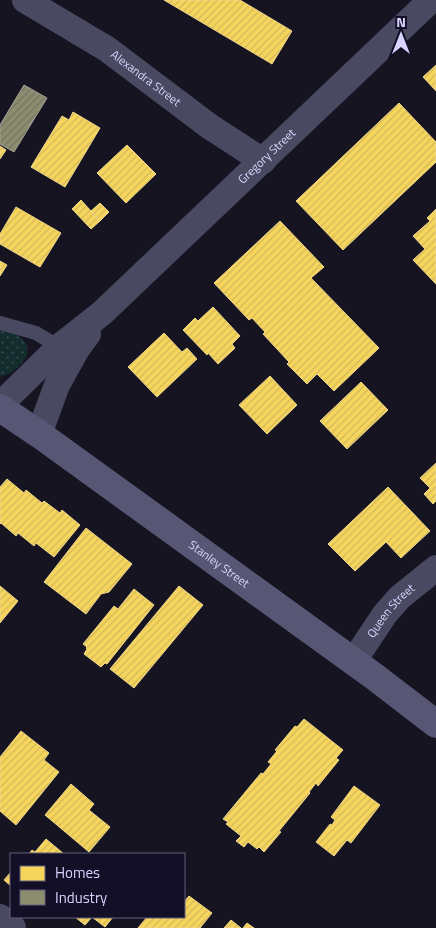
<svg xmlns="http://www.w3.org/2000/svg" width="436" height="928" font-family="'Titillium Web',sans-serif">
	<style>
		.green { fill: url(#green-dots) }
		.homes { fill: url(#homes-hatch); stroke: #edd58d }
		.industry { fill: url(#industry-hatch); stroke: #a3a29a }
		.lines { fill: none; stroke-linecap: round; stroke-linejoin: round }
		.lane { stroke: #4a4962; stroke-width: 14 }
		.street { stroke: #4a4962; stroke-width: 26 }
		.secondary { stroke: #575674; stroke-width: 28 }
		.labels { text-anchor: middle; stroke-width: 5; stroke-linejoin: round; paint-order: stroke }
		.street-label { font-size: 12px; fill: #d9d4ff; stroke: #130f26 }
	</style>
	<defs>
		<pattern id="green-dots" width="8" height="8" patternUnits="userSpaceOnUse" patternTransform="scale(1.25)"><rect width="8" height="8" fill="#132c2d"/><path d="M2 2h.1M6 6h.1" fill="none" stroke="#354a4c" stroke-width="1.8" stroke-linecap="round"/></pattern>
		<pattern id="homes-hatch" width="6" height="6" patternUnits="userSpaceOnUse" patternTransform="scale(1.25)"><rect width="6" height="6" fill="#f6d55c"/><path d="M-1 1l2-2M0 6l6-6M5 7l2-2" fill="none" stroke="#d2b759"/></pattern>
		<pattern id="industry-hatch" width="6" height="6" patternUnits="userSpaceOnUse" patternTransform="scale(1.25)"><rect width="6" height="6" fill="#8c8c6e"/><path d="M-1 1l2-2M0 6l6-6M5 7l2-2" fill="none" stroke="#767564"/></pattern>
	</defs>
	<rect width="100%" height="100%" fill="#161421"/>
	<!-- green -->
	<path class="green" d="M0 328C9 331 19 333 25 342 35 357 13 374 0 377Z"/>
	<!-- homes -->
	<path class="homes" d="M164 0H240L292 31 272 64Z
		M436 65V91L423 77Z
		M399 103 436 142V162L343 250 296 201Z
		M73 112 100 128 65 187 31 167 62 116 69 120Z
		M127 145 156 174 126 203 97 173Z
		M0 146 6 150 0 159Z
		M81 200 100 221 91 229 72 209Z
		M100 203 109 212 100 221 91 211Z
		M16 207 61 233 40 267 0 244V234Z
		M436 209V284L413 260 425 249 413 236 430 221 427 218Z
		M280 221 324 267 311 278 379 348 334 391 317 374 307 384 287 364 289 362 263 334 265 332 252 318 249 320 214 283Z
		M0 261 7 265 0 276Z
		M213 307 240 336 232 344 235 348 218 364 208 353 207 355 183 330 195 318 198 321Z
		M164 333 182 352 187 348 197 359 157 397 128 367Z
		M270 376 297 405 267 434 239 405Z
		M361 382 388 410 347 449 320 421Z
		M436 463V501L433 504 424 494 430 488 420 478Z
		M7 479 24 493 26 490 42 503 44 501 60 513 62 510 80 525 54 557 36 543 34 546 18 533 16 536 1 523 0 524V487Z
		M388 487 430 531 401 558 386 542 355 571 328 544Z
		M86 528 132 564 109 592 101 594 86 614 44 582Z
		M0 586 18 601 0 623Z
		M179 586 203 605 134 688 110 669Z
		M134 589 154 605 107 664 105 663 101 667 84 654 87 649 86 648 87 647 83 644 114 606 118 609Z
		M304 719 343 750 336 758 339 760 318 786 316 783 309 792 310 793 279 831 281 832 264 852 259 847 257 849 248 842 244 847 236 841 241 836 226 824 228 822 223 819 261 773 263 774 271 764 268 762 277 751 275 750 295 726 297 727Z
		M21 731 49 753 44 760 59 772 16 825 0 811V797L1 796 0 795V757Z
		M71 784 94 804 89 810 110 827 89 852 45 815Z
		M354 786 380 805 351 843 347 840 334 856 316 842 330 824 332 825 335 820 331 817Z
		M46 839 64 854H29L32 850 35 852Z
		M11 872V886L4 880Z
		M189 896 212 913 200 928H138L147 917H184V902Z
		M75 917H113L105 927 92 917 85 925Z
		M231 920 241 928H224Z
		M247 923 254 928H243Z"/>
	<!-- industry -->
	<path class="industry" d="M24 85 47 98 14 152 0 144V125Z"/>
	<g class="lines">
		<!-- lane -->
		<path class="lane" d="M0 323 36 333 59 347"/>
		<!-- street -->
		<g class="street">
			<path id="s1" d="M25 0 107 49 209 126 263 161"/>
			<path id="s2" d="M0 405 59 347 102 313 431 0"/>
			<path d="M39 434 57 385 77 349 88 334"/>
			<path id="s3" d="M353 662 385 614 400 597 436 568"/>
			<path d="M0 917 13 928"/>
		</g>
		<!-- secondary -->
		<path class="secondary" id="s4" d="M0 408 39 434 375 677 436 724"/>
	</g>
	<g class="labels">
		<!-- street labels -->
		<g class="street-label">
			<text dy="4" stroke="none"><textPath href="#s1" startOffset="144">Alexandra Street</textPath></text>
			<text dy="4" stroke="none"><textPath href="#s2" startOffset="365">Gregory Street</textPath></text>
			<text dy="4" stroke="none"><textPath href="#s4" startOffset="269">Stanley Street</textPath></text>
			<text dy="4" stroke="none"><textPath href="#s3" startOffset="64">Queen Street</textPath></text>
		</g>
	</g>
	<!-- legend -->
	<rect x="10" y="853" width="175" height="65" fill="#130f26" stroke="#625e7d"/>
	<rect x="20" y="866" width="25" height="15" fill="#f6d55c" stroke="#625e7d"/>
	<text x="55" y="878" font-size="15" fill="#d9d4ff">Homes</text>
	<rect x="20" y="890" width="25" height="15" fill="#8c8c6e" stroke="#625e7d"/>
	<text x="55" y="903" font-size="15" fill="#d9d4ff">Industry</text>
	<!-- north arrow -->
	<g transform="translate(401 35)" stroke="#130f26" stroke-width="4" paint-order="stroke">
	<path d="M0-4L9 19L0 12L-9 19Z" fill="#d9d4ff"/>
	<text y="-8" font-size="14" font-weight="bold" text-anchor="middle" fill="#d9d4ff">N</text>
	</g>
</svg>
